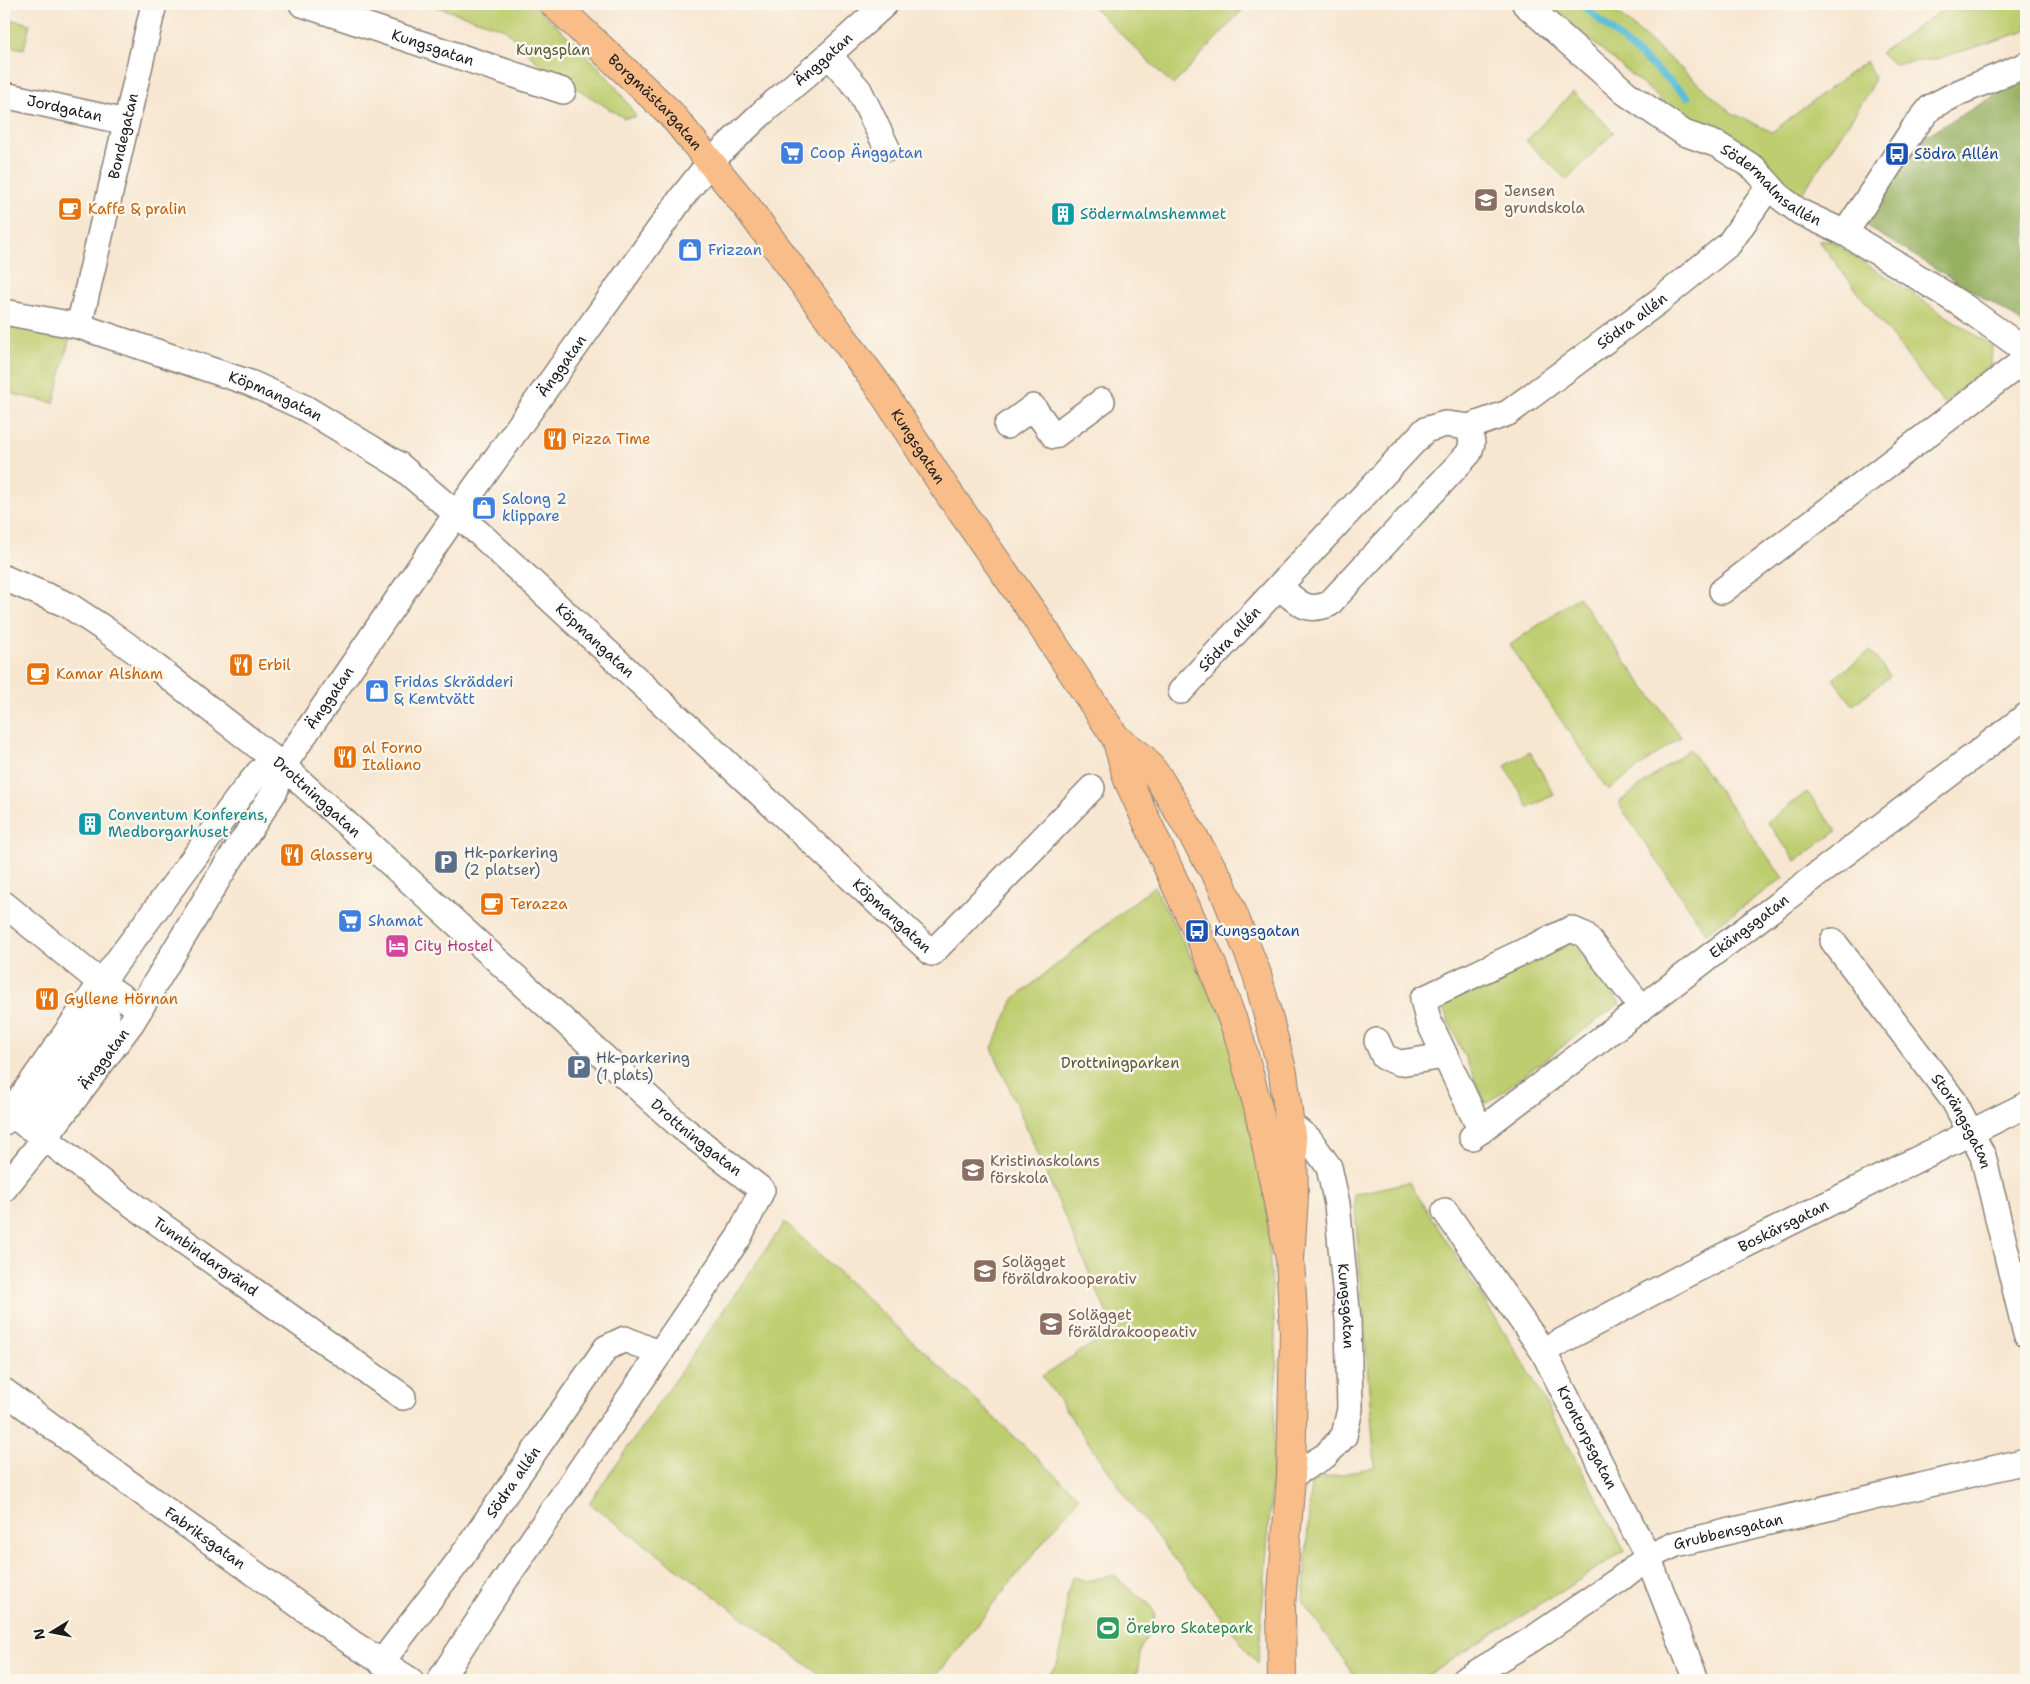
<svg xmlns="http://www.w3.org/2000/svg" width="2030" height="1684" font-family="'Shantell Sans',sans-serif">
	<style>
		.green { fill: #becd70; stroke: #6d7446 }
		.forest { fill: #96b062; stroke: #59663f }
		.lines { fill: none; stroke-linecap: round; stroke-linejoin: round }
		.stream { stroke: #5abfd8; stroke-width: 7 }
		.minor-casing { stroke: #8a8176; stroke-width: 28 }
		.major-casing { stroke: #8a8176; stroke-width: 30 }
		.minor { stroke: #fff; stroke-width: 25 }
		.major { stroke: #f8bd89; stroke-width: 28 }
		.labels { text-anchor: middle; stroke-width: 5; stroke-linejoin: round; paint-order: stroke }
		.street-label { font-size: 15px; fill: #1c1c1c; stroke: #fbf7ec }
		.park-label { font-size: 15px; fill: #555a39; stroke: #fbf7ec }
		.shop-label { font-size: 15px; fill: #366cbe; stroke: #fbf7ec; text-anchor: start }
		.transit-label { font-size: 15px; fill: #164399; stroke: #fbf7ec; text-anchor: start }
		.education-label { font-size: 15px; fill: #785e54; stroke: #fbf7ec; text-anchor: start }
		.food-label { font-size: 15px; fill: #c56008; stroke: #fbf7ec; text-anchor: start }
		.culture-label { font-size: 15px; fill: #0d838f; stroke: #fbf7ec; text-anchor: start }
		.service-label { font-size: 15px; fill: #4e5e75; stroke: #fbf7ec; text-anchor: start }
		.hotel-label { font-size: 15px; fill: #b23c85; stroke: #fbf7ec; text-anchor: start }
		.leisure-label { font-size: 15px; fill: #27864d; stroke: #fbf7ec; text-anchor: start }
	</style>
	<rect width="100%" height="100%" fill="#fbf7ec"/>
	<filter id="ink" filterUnits="userSpaceOnUse"><feTurbulence type="fractalNoise" baseFrequency=".02" numOctaves="2"/><feDisplacementMap in="SourceGraphic" scale="10" xChannelSelector="R" yChannelSelector="G"/><feConvolveMatrix kernelMatrix="1 2 1 2 8 2 1 2 1" color-interpolation-filters="sRGB"/></filter>
	<filter id="wash" filterUnits="userSpaceOnUse"><feTurbulence type="fractalNoise" baseFrequency=".0096" numOctaves="4" result="noise"/><feDisplacementMap in="SourceGraphic" scale="20" xChannelSelector="R" yChannelSelector="G"/><feGaussianBlur stdDeviation="1.12" result="paint"/><feColorMatrix in="noise" values="0 0 0 0 0 0 0 0 0 0 0 0 0 0 0 0 0 1.4 0 .05"/><feComposite in="paint" operator="in"/></filter>
	<g filter="url(#wash)">
		<rect width="100%" height="100%" fill="#f7e6d0"/>
		<!-- green -->
		<path class="green" d="M428 4H533C569 38 611 73 636 117L624 118 541 66 505 29Z
			M1090 4H1248L1173 85Z
			M1548 4H1607L1732 113 1772 132 1866 61 1874 77 1869 92 1799 198 1772 169 1746 152 1667 105Z
			M1951 4H2026V31L1937 59 1894 64 1880 53Z
			M4 18 30 24 24 49 4 45Z
			M1573 92 1614 132 1567 180 1526 141Z
			M1830 240 1992 346 1991 366 1943 403 1819 241Z
			M4 322 70 336 54 403 4 392Z
			M1578 597 1681 737 1608 790 1510 645Z
			M1870 651 1890 676 1853 705 1833 679Z
			M1689 749 1783 878 1706 933 1618 803Z
			M1530 752 1554 794 1529 808 1505 766Z
			M1807 792 1837 831 1796 861 1767 822Z
			M1154 886 1227 1026 1266 1199 1277 1364 1271 1498 1258 1664 1136 1510 1042 1376 1114 1330 992 1048 1014 999Z
			M1572 942 1620 1003 1486 1104 1440 1002Z
			M1409 1182 1527 1368 1625 1551 1420 1680H1358L1303 1603 1311 1481 1375 1467 1354 1194Z
			M785 1222 1079 1497 933 1680H827L589 1503Z
			M1115 1575 1122 1583 1148 1603 1155 1613 1154 1623 1141 1648 1136 1680H1045L1057 1664 1064 1639 1067 1595 1072 1576 1086 1581Z"/>
		<!-- forest -->
		<path class="forest" d="M2026 83V328L2013 316 1861 223 1920 139 2005 90Z"/>
		<g class="lines">
			<!-- stream -->
			<path class="stream" d="M1581 4 1688 97"/>
		</g>
	</g>
	<g filter="url(#ink)">
		<g class="lines">
			<defs>
				<g id="minor">
					<path id="s1" d="M302 4 563 91"/>
					<path id="s2" d="M1525 4 1626 93 1684 133 1718 145 1754 168 1781 198 1800 212 1845 233 1910 272 1965 307 2026 351"/>
					<path d="M829 55 859 90 887 148"/>
					<path id="s3" d="M4 95 126 122"/>
					<path d="M1845 233 1914 128 1931 107 1960 92 2026 65"/>
					<path id="s4" d="M4 312 79 326 250 383 305 408 399 465 480 534 932 953 1092 788"/>
					<path id="s5" d="M79 326 154 4"/>
					<path d="M1007 426 1033 407 1054 436 1102 401"/>
					<path id="s6" d="M4 578 68 605 106 630 142 656 283 766 681 1127 762 1190 739 1237 499 1589 440 1680"/>
					<path d="M1279 587C1298 601 1304 614 1329 604L1469 453 1472 443 1469 427"/>
					<path d="M1722 591 2026 359"/>
					<path id="s7" d="M1181 691 1425 430 1445 424 1469 427 1508 413 1659 301 1729 244 1769 186"/>
					<path d="M4 904 101 983 140 1009"/>
					<path id="s8" d="M1833 941 1954 1101 1983 1156 2026 1334"/>
					<path d="M1377 1041 1384 1057 1400 1063 1445 1056"/>
					<path id="s9" d="M10 1114 45 1138 112 1190 403 1397"/>
					<path d="M4 1122 101 983 242 793 259 772 283 766"/>
					<path id="s10" d="M1290 1124 1310 1140 1329 1167 1337 1204 1348 1320 1350 1409 1344 1436 1325 1456 1291 1476"/>
					<path d="M27 1126 107 1015"/>
					<path d="M1481 1131 1428 1020 1423 999 1571 929 1585 935 1642 1008"/>
					<path id="s11" d="M1472 1137 2026 716"/>
					<path id="s12" d="M4 1189 45 1138 132 1022 224 869 275 791 283 766 457 513 683 196 710 162 761 114 822 61 885 4"/>
					<path id="s13" d="M1445 1211 1543 1351 1648 1557 1696 1680"/>
					<path id="s14" d="M1543 1351 1689 1273 2026 1105"/>
					<path id="s15" d="M4 1391 159 1505 352 1643 410 1680"/>
					<path id="s16" d="M381 1663 458 1562 606 1348 625 1339 660 1354"/>
					<path id="s17" d="M1464 1680 1531 1640 1620 1579 1648 1557 1676 1544 2026 1461"/>
				</g>
				<g id="major">
					<path id="s18" d="M554 4 670 113 747 207 878 385 947 491 1035 616 1116 738 1128 780 1211 962 1239 1037 1258 1107 1290 1259"/>
					<path d="M1116 738 1143 758 1158 777 1221 883 1257 974 1283 1073 1293 1150 1294 1197 1290 1259 1294 1332 1291 1476 1281 1606 1282 1680"/>
				</g>
			</defs>
			<!-- minor casing -->
			<use href="#minor" class="minor-casing"/>
			<!-- major casing -->
			<use href="#major" class="major-casing"/>
			<!-- minor -->
			<use href="#minor" class="minor"/>
			<!-- major -->
			<use href="#major" class="major"/>
		</g>
	</g>
	<!-- icons -->
	<defs>
		<symbol id="supermarket-square" viewBox="-11 -11 22 22"><rect x="-9" y="-9" width="18" height="18" rx="4" fill="#3f7fe0" stroke="#fbf7ec"/><path d="M-6-5.5h2.5l.6 2H6L4.5 2H-2.5L-4.4-4H-6ZM-1.5 3.2a1.3 1.3 0 1 0 .1 0ZM3 3.2a1.3 1.3 0 1 0 .1 0Z" fill="#fff"/></symbol>
		<symbol id="bus-square" viewBox="-11 -11 22 22"><rect x="-9" y="-9" width="18" height="18" rx="4" fill="#1a4fb4" stroke="#fbf7ec"/><path d="M-5-6H5V4H4V6H2V4H-2V6H-4V4H-5ZM-3.5-4V0h7V-4ZM-3.5 1.2v1.5H-2V1.2ZM2 1.2v1.5H3.5V1.2Z" fill="#fff"/></symbol>
		<symbol id="school-square" viewBox="-11 -11 22 22"><rect x="-9" y="-9" width="18" height="18" rx="4" fill="#8d6e63" stroke="#fbf7ec"/><path d="M0-5L7-2L0 1L-7-2ZM-4 1L0 2.5L4 1V4Q0 6-4 4Z" fill="#fff"/></symbol>
		<symbol id="cafe-square" viewBox="-11 -11 22 22"><rect x="-9" y="-9" width="18" height="18" rx="4" fill="#e8710a" stroke="#fbf7ec"/><path d="M-5.5-4.5H6V0H3Q3 3.5 0 3.5H-2.5Q-5.5 3.5-5.5 0ZM3-3.2v2h1.7v-2ZM-6 4.5H4V6H-6Z" fill="#fff"/></symbol>
		<symbol id="building-square" viewBox="-11 -11 22 22"><rect x="-9" y="-9" width="18" height="18" rx="4" fill="#0f9aa8" stroke="#fbf7ec"/><path d="M-4-6H4V6H1V3H-1V6H-4ZM-2.5-4.3h1.7v1.8h-1.7ZM.8-4.3h1.7v1.8H.8ZM-2.5-1h1.7V.8h-1.7ZM.8-1h1.7V.8H.8Z" fill="#fff"/></symbol>
		<symbol id="shop-square" viewBox="-11 -11 22 22"><rect x="-9" y="-9" width="18" height="18" rx="4" fill="#3f7fe0" stroke="#fbf7ec"/><path d="M-5-2.5h2.3a2.7 3.5 0 0 1 5.4 0H5L5.5 6h-11ZM-1.5-2.5h3a1.5 2.3 0 0 0-3 0Z" fill="#fff"/></symbol>
		<symbol id="restaurant-square" viewBox="-11 -11 22 22"><rect x="-9" y="-9" width="18" height="18" rx="4" fill="#e8710a" stroke="#fbf7ec"/><path d="M-5-6h1v4h1v-4h1v4h1v-4h1v5L-1.5 .5V6h-2V.5L-5-1ZM5-6V6H3V1.5H1.5Q1.5-4 5-6Z" fill="#fff"/></symbol>
		<symbol id="parking-square" viewBox="-11 -11 22 22"><rect x="-9" y="-9" width="18" height="18" rx="4" fill="#5c6f8a" stroke="#fbf7ec"/><path d="M-3.5-5.5H1a3.5 3.5 0 0 1 0 7H-1V5.5H-3.5ZM-1-3.4V-.6H.8a1.4 1.4 0 0 0 0-2.8Z" fill="#fff"/></symbol>
		<symbol id="hotel-square" viewBox="-11 -11 22 22"><rect x="-9" y="-9" width="18" height="18" rx="4" fill="#d1479c" stroke="#fbf7ec"/><path d="M-6-4.5h1.5V1H6V5H4.5V3h-9V5H-6ZM-4 0a1.8 1.8 0 1 1 3.6 0ZM.5 0V-2.5h3Q6-2.5 6 0Z" fill="#fff"/></symbol>
		<symbol id="stadium-square" viewBox="-11 -11 22 22"><rect x="-9" y="-9" width="18" height="18" rx="4" fill="#2e9e5b" stroke="#fbf7ec"/><path d="M0-5a6.5 5 0 1 0 0 10a6.5 5 0 1 0 0-10ZM-3.5-1.8h7v3.6h-7Z" fill="#fff"/></symbol>
	</defs>
	<g fill-rule="evenodd">
		<use href="#supermarket-square" x="778" y="139" width="28" height="28"/>
		<use href="#bus-square" x="1883" y="140" width="28" height="28"/>
		<use href="#school-square" x="1472" y="186" width="28" height="28"/>
		<use href="#cafe-square" x="56" y="195" width="28" height="28"/>
		<use href="#building-square" x="1049" y="200" width="28" height="28"/>
		<use href="#shop-square" x="676" y="236" width="28" height="28"/>
		<use href="#restaurant-square" x="541" y="425" width="28" height="28"/>
		<use href="#shop-square" x="470" y="494" width="28" height="28"/>
		<use href="#restaurant-square" x="227" y="651" width="28" height="28"/>
		<use href="#cafe-square" x="24" y="660" width="28" height="28"/>
		<use href="#shop-square" x="363" y="677" width="28" height="28"/>
		<use href="#restaurant-square" x="331" y="743" width="28" height="28"/>
		<use href="#building-square" x="76" y="810" width="28" height="28"/>
		<use href="#restaurant-square" x="278" y="841" width="28" height="28"/>
		<use href="#parking-square" x="432" y="848" width="28" height="28"/>
		<use href="#cafe-square" x="478" y="890" width="28" height="28"/>
		<use href="#supermarket-square" x="336" y="907" width="28" height="28"/>
		<use href="#bus-square" x="1183" y="917" width="28" height="28"/>
		<use href="#hotel-square" x="383" y="932" width="28" height="28"/>
		<use href="#restaurant-square" x="33" y="985" width="28" height="28"/>
		<use href="#parking-square" x="565" y="1053" width="28" height="28"/>
		<use href="#school-square" x="959" y="1156" width="28" height="28"/>
		<use href="#school-square" x="971" y="1257" width="28" height="28"/>
		<use href="#school-square" x="1037" y="1310" width="28" height="28"/>
		<use href="#stadium-square" x="1094" y="1614" width="28" height="28"/>
	</g>
	<g class="labels">
		<!-- street labels -->
		<g class="street-label">
			<text dy="5" stroke="none"><textPath href="#s1" startOffset="138">Kungsgatan</textPath></text>
			<text dy="5" stroke="none"><textPath href="#s12" startOffset="1401">Änggatan</textPath></text>
			<text dy="5" stroke="none"><textPath href="#s18" startOffset="141">Borgmästargatan</textPath></text>
			<text dy="5" stroke="none"><textPath href="#s3" startOffset="62">Jordgatan</textPath></text>
			<text dy="5" stroke="none"><textPath href="#s5" startOffset="195">Bondegatan</textPath></text>
			<text dy="5" stroke="none"><textPath href="#s2" startOffset="308">Södermalmsallén</textPath></text>
			<text dy="5" stroke="none"><textPath href="#s7" startOffset="598">Södra allén</textPath></text>
			<text dy="5" stroke="none"><textPath href="#s12" startOffset="996">Änggatan</textPath></text>
			<text dy="5" stroke="none"><textPath href="#s4" startOffset="285">Köpmangatan</textPath></text>
			<text dy="5" stroke="none"><textPath href="#s18" startOffset="575">Kungsgatan</textPath></text>
			<text dy="5" stroke="none"><textPath href="#s7" startOffset="71">Södra allén</textPath></text>
			<text dy="5" stroke="none"><textPath href="#s4" startOffset="690">Köpmangatan</textPath></text>
			<text dy="5" stroke="none"><textPath href="#s12" startOffset="591">Änggatan</textPath></text>
			<text dy="5" stroke="none"><textPath href="#s6" startOffset="384">Drottninggatan</textPath></text>
			<text dy="5" stroke="none"><textPath href="#s4" startOffset="1095">Köpmangatan</textPath></text>
			<text dy="5" stroke="none"><textPath href="#s11" startOffset="348">Ekängsgatan</textPath></text>
			<text dy="5" stroke="none"><textPath href="#s12" startOffset="164">Änggatan</textPath></text>
			<text dy="5" stroke="none"><textPath href="#s8" startOffset="222">Storängsgatan</textPath></text>
			<text dy="5" stroke="none"><textPath href="#s6" startOffset="894">Drottninggatan</textPath></text>
			<text dy="5" stroke="none"><textPath href="#s14" startOffset="271">Boskärsgatan</textPath></text>
			<text dy="5" stroke="none"><textPath href="#s9" startOffset="242">Tunnbindargränd</textPath></text>
			<text dy="5" stroke="none"><textPath href="#s10" startOffset="199">Kungsgatan</textPath></text>
			<text dy="5" stroke="none"><textPath href="#s13" startOffset="268">Krontorpsgatan</textPath></text>
			<text dy="5" stroke="none"><textPath href="#s16" startOffset="224">Södra allén</textPath></text>
			<text dy="5" stroke="none"><textPath href="#s17" startOffset="306">Grubbensgatan</textPath></text>
			<text dy="5" stroke="none"><textPath href="#s15" startOffset="249">Fabriksgatan</textPath></text>
		</g>
		<!-- park labels -->
		<g class="park-label">
			<text x="553" y="55">Kungsplan</text>
			<text x="1120" y="1068">Drottningparken</text>
		</g>
		<!-- shop labels -->
		<g class="shop-label">
			<text x="810" y="158">Coop Änggatan</text>
			<text x="708" y="255">Frizzan</text>
			<text x="502" y="504">Salong 2<tspan x="502" dy="17">klippare</tspan></text>
			<text x="394" y="687">Fridas Skrädderi<tspan x="394" dy="17">&amp; Kemtvätt</tspan></text>
			<text x="368" y="926">Shamat</text>
		</g>
		<!-- transit labels -->
		<g class="transit-label">
			<text x="1914" y="159">Södra Allén</text>
			<text x="1214" y="936">Kungsgatan</text>
		</g>
		<!-- education labels -->
		<g class="education-label">
			<text x="1504" y="196">Jensen<tspan x="1504" dy="17">grundskola</tspan></text>
			<text x="990" y="1166">Kristinaskolans<tspan x="990" dy="17">förskola</tspan></text>
			<text x="1002" y="1267">Solägget<tspan x="1002" dy="17">föräldrakooperativ</tspan></text>
			<text x="1068" y="1320">Solägget<tspan x="1068" dy="17">föräldrakoopeativ</tspan></text>
		</g>
		<!-- food labels -->
		<g class="food-label">
			<text x="88" y="214">Kaffe &amp; pralin</text>
			<text x="572" y="444">Pizza Time</text>
			<text x="258" y="670">Erbil</text>
			<text x="56" y="679">Kamar Alsham</text>
			<text x="362" y="753">al Forno<tspan x="362" dy="17">Italiano</tspan></text>
			<text x="310" y="860">Glassery</text>
			<text x="510" y="909">Terazza</text>
			<text x="64" y="1004">Gyllene Hörnan</text>
		</g>
		<!-- culture labels -->
		<g class="culture-label">
			<text x="1080" y="219">Södermalmshemmet</text>
			<text x="108" y="820">Conventum Konferens,<tspan x="108" dy="17">Medborgarhuset</tspan></text>
		</g>
		<!-- service labels -->
		<g class="service-label">
			<text x="464" y="858">Hk-parkering<tspan x="464" dy="17">(2 platser)</tspan></text>
			<text x="596" y="1063">Hk-parkering<tspan x="596" dy="17">(1 plats)</tspan></text>
		</g>
		<!-- hotel labels -->
		<g class="hotel-label">
			<text x="414" y="951">City Hostel</text>
		</g>
		<!-- leisure labels -->
		<g class="leisure-label">
			<text x="1126" y="1633">Örebro Skatepark</text>
		</g>
	</g>
	<!-- margin -->
	<rect width="2030" height="1684" fill="none" stroke="#fbf7ec" stroke-width="20"/>
	<!-- north arrow -->
	<g transform="translate(52 1632) rotate(260)" stroke="#fbf7ec" stroke-width="4" paint-order="stroke">
	<path d="M0-4L9 19L0 12L-9 19Z" fill="#1c1c1c"/>
	<text y="-8" font-size="14" font-weight="bold" text-anchor="middle" fill="#1c1c1c">N</text>
	</g>
</svg>
